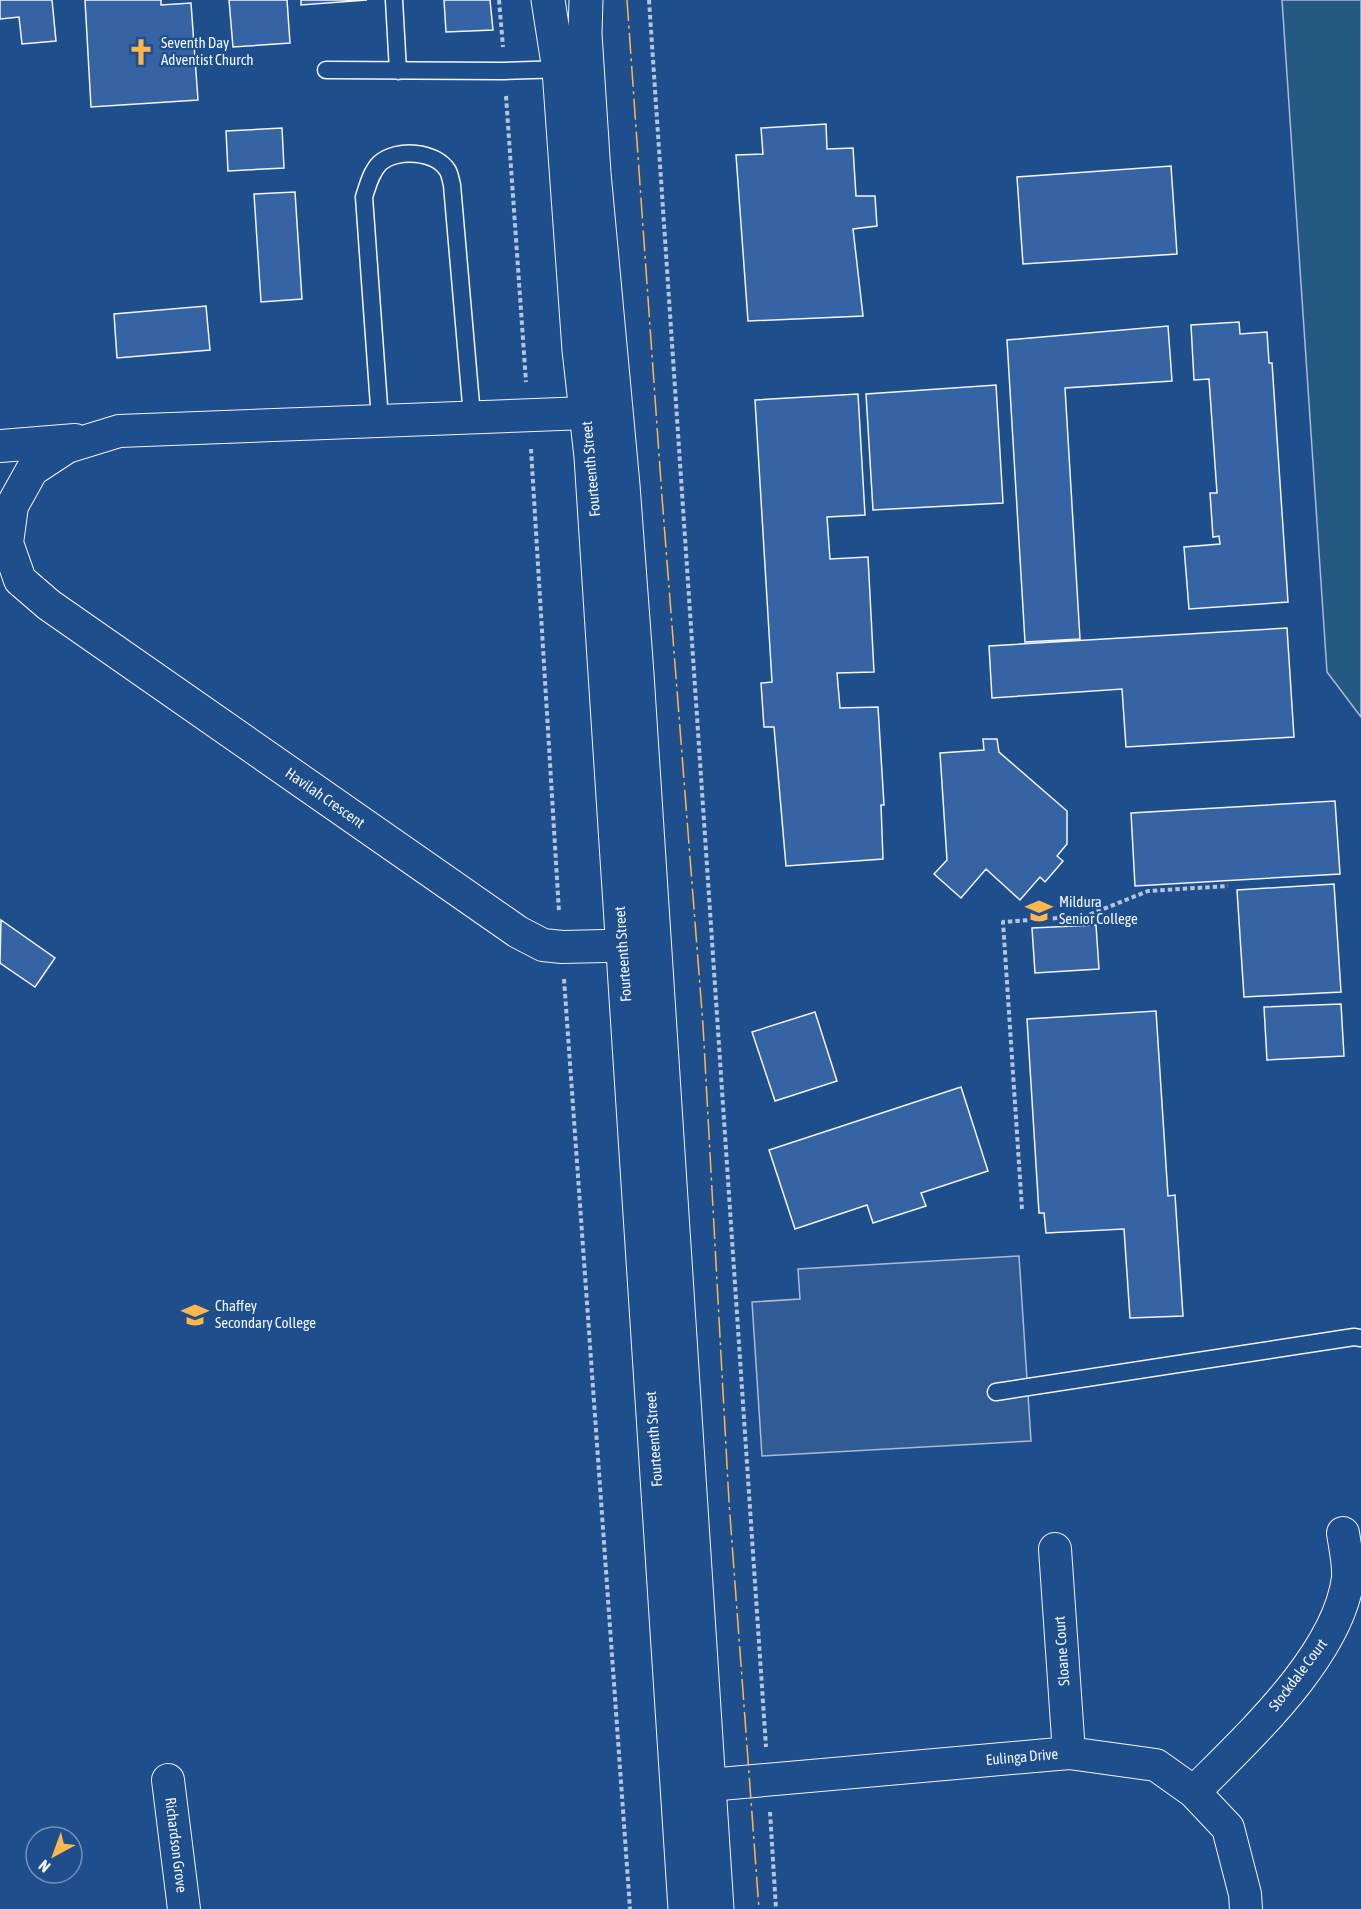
<svg xmlns="http://www.w3.org/2000/svg" width="1361" height="1909" font-family="'Asap Condensed',sans-serif">
	<style>
		.green { fill: #245a82; stroke: #a8bbd7; stroke-width: 1.5 }
		.parking { fill: #305b95; stroke: #a8bbd7; stroke-width: 1.5 }
		.building { fill: #3563a3; stroke: #f2f6ff; stroke-width: 1.5 }
		.lines { fill: none; stroke-linecap: round; stroke-linejoin: round }
		.service-casing { stroke: #f2f6ff; stroke-width: 19 }
		.minor-casing { stroke: #f2f6ff; stroke-width: 34 }
		.tertiary-casing { stroke: #f2f6ff; stroke-width: 35 }
		.path { stroke: #b3c4dc; stroke-width: 4; stroke-dasharray: 4.5 3; stroke-linecap: butt }
		.service { stroke: #1f4e8c; stroke-width: 16 }
		.minor { stroke: #1f4e8c; stroke-width: 32 }
		.tertiary { stroke: #1f4e8c; stroke-width: 33 }
		.power { stroke: #ffb74d; stroke-width: 1.5; stroke-dasharray: 21 4.5 3 4.5; stroke-linecap: butt }
		.labels { text-anchor: middle; stroke-width: 4.5; stroke-linejoin: round; paint-order: stroke }
		.poi-label { font-size: 15px; fill: #f2f6ff; stroke: #1f4e8c; text-anchor: start }
		.street-label { font-size: 15px; fill: #f2f6ff; stroke: #1f4e8c }
	</style>
	<rect width="100%" height="100%" fill="#1f4e8c"/>
	<!-- green -->
	<path class="green" d="M1282 0H1361V717L1327 672Z"/>
	<!-- parking -->
	<path class="parking" d="M1019 1256 1031 1441 762 1456 752 1302 800 1299 798 1269Z"/>
	<!-- building -->
	<path class="building" d="M0 0H52L56 41 22 44 19 17 0 19Z
		M85 0H161V5L191 3 198 100 91 107Z
		M229 0H287L290 43 233 47Z
		M301 0H367L301 5Z
		M444 0H490L493 30 446 32Z
		M826 124 827 149 853 148 856 196H875L877 226 853 229 863 316 748 321 736 155 763 154 761 128Z
		M282 128 284 168 228 171 226 131Z
		M1171 166 1177 254 1023 264 1017 177Z
		M295 192 302 299 261 302 254 194Z
		M206 306 210 350 117 358 114 314Z
		M1239 322 1240 334 1267 332 1269 363H1272L1288 602 1189 609 1184 547 1220 544 1219 536 1213 537 1210 493H1217L1209 379 1194 380 1191 325Z
		M1168 326 1172 381 1065 388 1080 639 1025 642 1007 340Z
		M996 385 1003 503 873 510 866 394Z
		M858 394 865 515 827 517 830 559 868 557 874 672 837 673 840 708 878 707 884 805H881L883 859 786 866 774 727H764L761 683 772 682 755 400Z
		M1287 628 1294 737 1126 747 1122 689 992 698 989 646Z
		M983 739H997L999 752 1067 811V844L1057 856 1063 861 1045 882 1040 877 1020 900 986 869 961 898 934 874 947 860 940 753 984 750Z
		M1335 801 1340 874 1135 886 1131 813Z
		M1334 884 1341 992 1244 997 1237 890Z
		M1 920 55 958 35 987 0 963Z
		M1096 925 1099 969 1035 973 1032 928Z
		M1341 1004 1344 1056 1267 1060 1264 1007Z
		M1156 1011 1168 1196 1175 1195 1183 1316 1130 1318 1124 1229 1046 1233 1044 1213H1039L1027 1019Z
		M815 1012 837 1081 775 1101 752 1032Z
		M961 1087 988 1171 921 1193 926 1206 873 1223 867 1205 795 1229 769 1150Z"/>
	<g class="lines">
		<defs>
			<path id="service" d="M394 0 398 71
				M326 70 504 71 565 69
				M380 420 364 197C368 185 371 172 380 163 397 148 436 151 448 171 450 175 451 181 452 185L472 416
				M996 1392 1354 1337 1361 1338"/>
			<path id="minor" d="M612 412 119 431 67 447 32 470 12 506 7 543 20 580 49 605 518 932 543 945 562 947 647 945
				M0 446 75 440
				M1055 1549 1069 1753
				M168 1780 184 1909
				M709 1785 1069 1753 1156 1765 1194 1792 1228 1828 1245 1894 1246 1909
				M1194 1792C1247 1738 1338 1656 1348 1578 1349 1564 1345 1547 1343 1533"/>
			<path id="tertiary" d="M548 0 559 70 579 350 591 457 685 1909
				M586 0 585 34 594 173 623 485 637 674 717 1909"/>
		</defs>
		<!-- service casing -->
		<use href="#service" class="service-casing"/>
		<!-- minor casing -->
		<use href="#minor" class="minor-casing"/>
		<!-- tertiary casing -->
		<use href="#tertiary" class="tertiary-casing"/>
		<!-- path -->
		<path class="path" d="M499 0 503 47
			M649 0 766 1747
			M506 96 526 382
			M531 449 559 912
			M564 979 630 1909
			M1022 1209 1003 922 1086 916 1148 891 1228 886
			M770 1812 776 1909"/>
		<!-- service -->
		<use href="#service" class="service"/>
		<!-- minor -->
		<use href="#minor" class="minor"/>
		<!-- tertiary -->
		<use href="#tertiary" class="tertiary"/>
		<!-- power -->
		<path class="power" d="M627 0 662 497 703 1025 729 1502 759 1909"/>
	</g>
	<!-- icons -->
	<defs>
		<symbol id="church-bare" viewBox="-9 -9 18 18"><path d="M-1.2-6h2.4v3.5h3.3v2.4h-3.3V6h-2.4V-.1h-3.3v-2.4h3.3Z" fill="#ffb74d" stroke="#1f4e8c" stroke-width="2.5" paint-order="stroke"/></symbol>
		<symbol id="school-bare" viewBox="-9 -9 18 18"><path d="M0-5L7-2L0 1L-7-2ZM-4 1L0 2.5L4 1V4Q0 6-4 4Z" fill="#ffb74d" stroke="#1f4e8c" stroke-width="2.5" paint-order="stroke"/></symbol>
	</defs>
	<g fill-rule="evenodd">
		<use href="#church-bare" x="122" y="33" width="38" height="38"/>
		<use href="#school-bare" x="1020" y="892" width="38" height="38"/>
		<use href="#school-bare" x="176" y="1296" width="38" height="38"/>
	</g>
	<g class="labels">
		<!-- poi labels -->
		<g class="poi-label">
			<text x="161" y="48">Seventh Day<tspan x="161" dy="17">Adventist Church</tspan></text>
			<text x="1059" y="907">Mildura<tspan x="1059" dy="17">Senior College</tspan></text>
			<text x="215" y="1311">Chaffey<tspan x="215" dy="17">Secondary College</tspan></text>
		</g>
		<!-- street labels -->
		<g class="street-label">
			<text transform="translate(591 469) rotate(-95)" y="5">Fourteenth Street</text>
			<text transform="translate(325 798) rotate(35)" y="5">Havilah Crescent</text>
			<text transform="translate(623 954) rotate(-94)" y="5">Fourteenth Street</text>
			<text transform="translate(654 1439) rotate(-94)" y="5">Fourteenth Street</text>
			<text transform="translate(1062 1651) rotate(-94)" y="5">Sloane Court</text>
			<text transform="translate(1298 1675) rotate(-53)" y="5">Stockdale Court</text>
			<text transform="translate(1022 1757) rotate(-5)" y="5">Eulinga Drive</text>
			<text transform="translate(176 1845) rotate(83)" y="5">Richardson Grove</text>
		</g>
	</g>
	<!-- north arrow -->
	<g transform="translate(54 1855) rotate(221)"><circle r="28" fill="#1f4e8c" stroke="#7391ba" stroke-width="1.5"/>
	<path d="M0-4.5L10 22L0 15L-10 22Z" fill="#ffb74d"/>
	<text y="-9" font-size="16" font-weight="bold" text-anchor="middle" fill="#f2f6ff">N</text>
	</g>
</svg>
